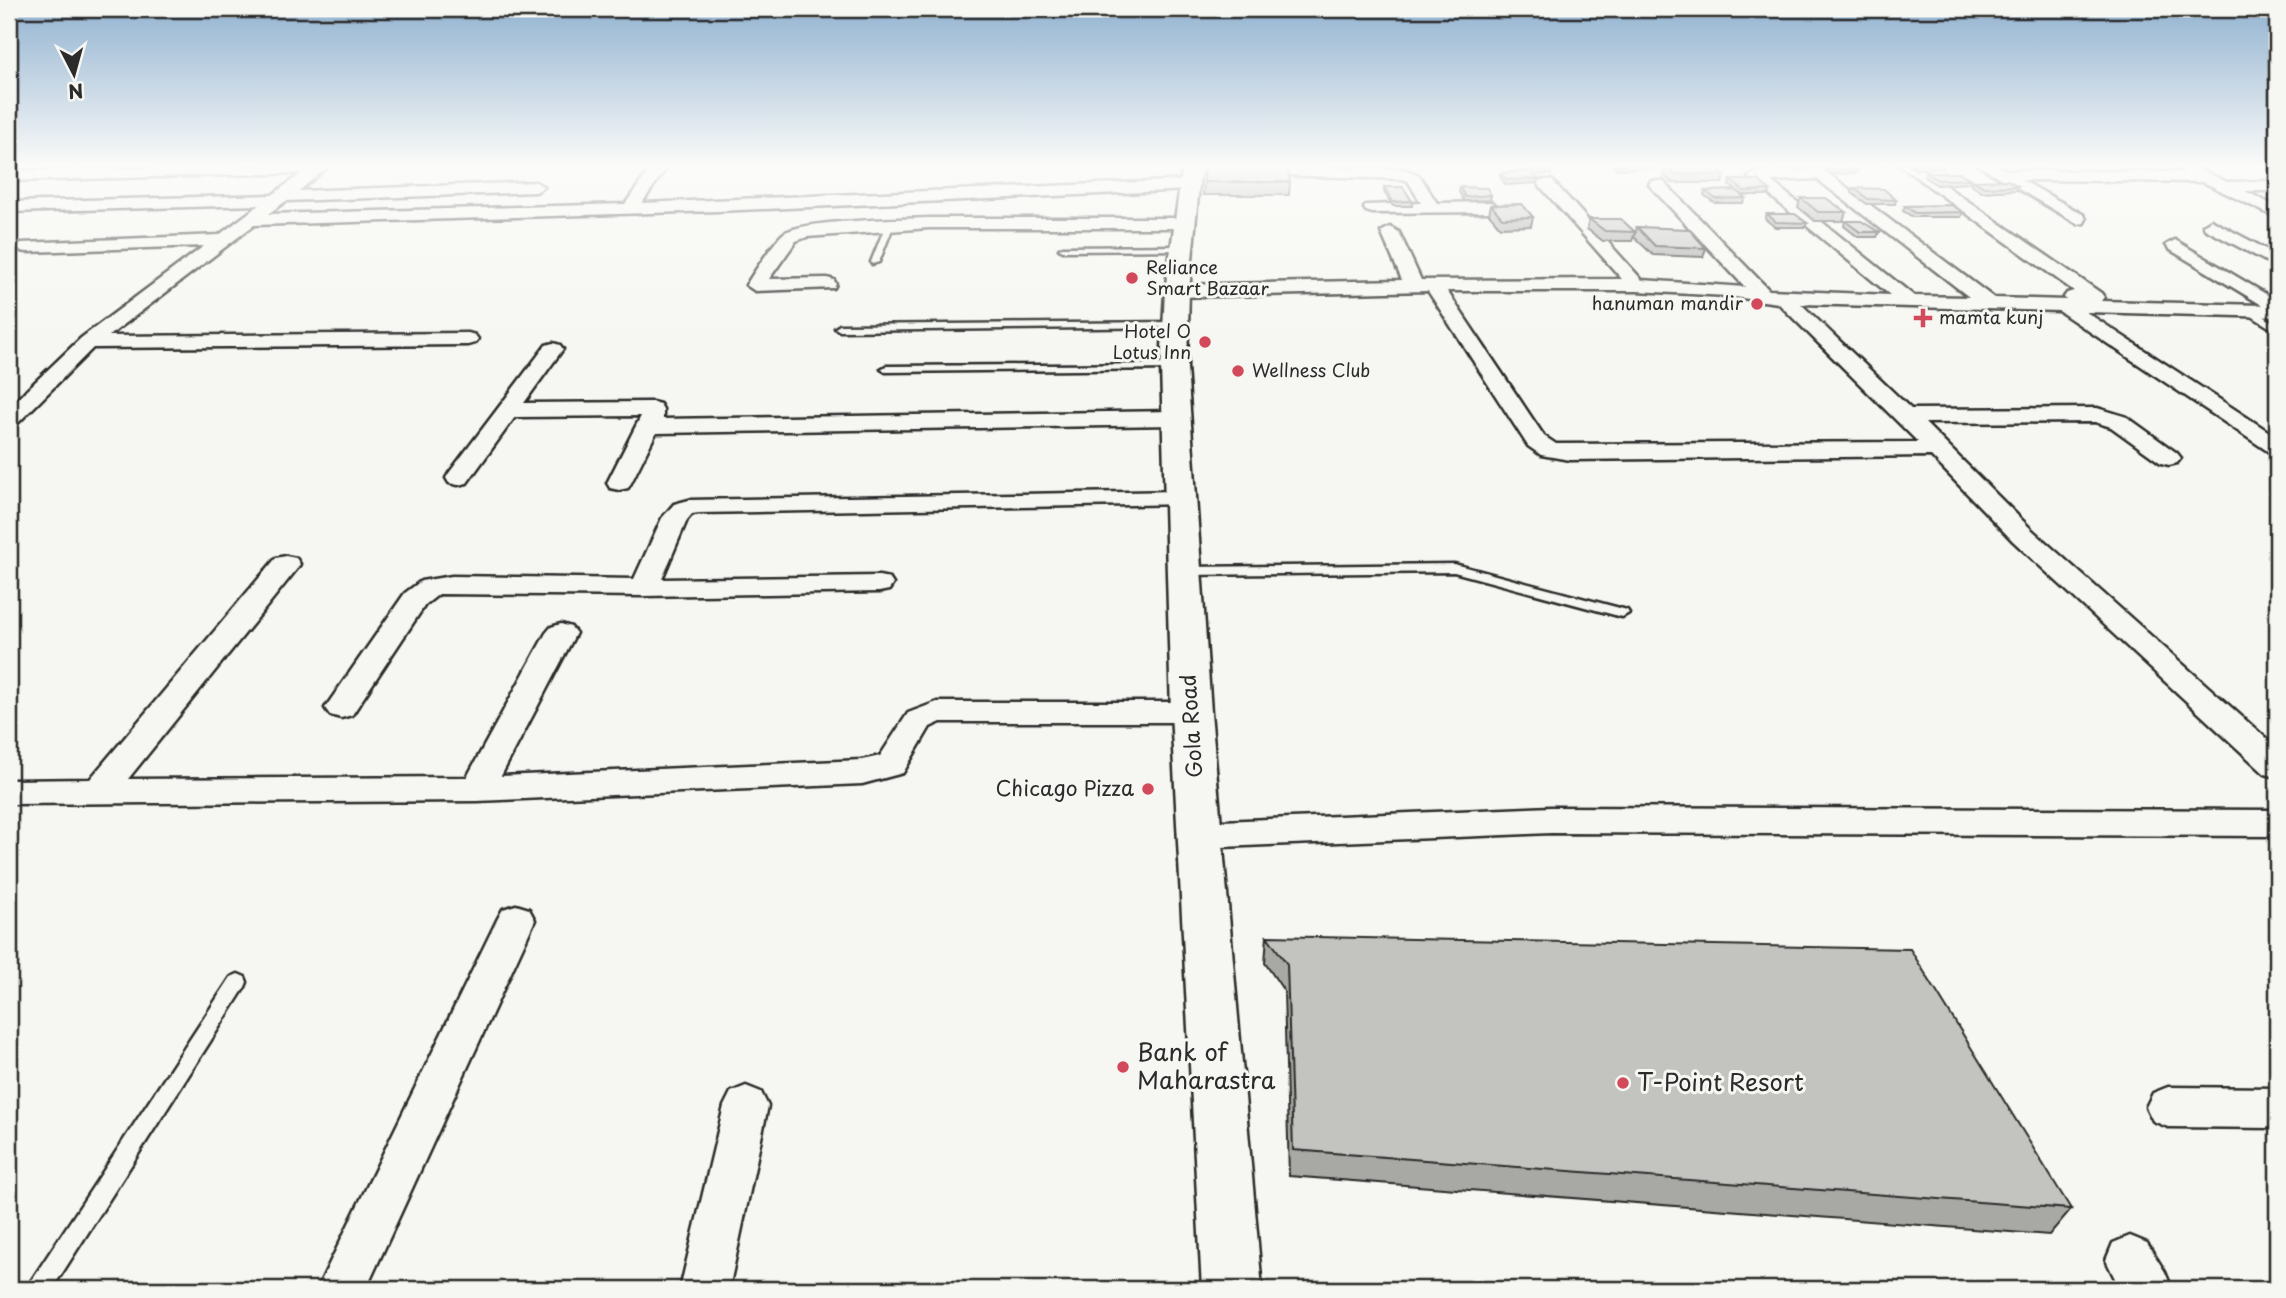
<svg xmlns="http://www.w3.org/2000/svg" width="2286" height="1298" font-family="'Playpen Sans',sans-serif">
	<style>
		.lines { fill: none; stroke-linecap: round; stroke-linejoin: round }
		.service-casing { stroke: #2b2b2b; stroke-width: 5 }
		.minor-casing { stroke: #2b2b2b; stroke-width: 5 }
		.tertiary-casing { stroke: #2b2b2b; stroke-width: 5 }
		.service { fill: #f6f6f2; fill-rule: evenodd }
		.minor { fill: #f6f6f2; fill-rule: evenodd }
		.tertiary { fill: #f6f6f2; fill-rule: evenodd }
		.wall { fill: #a8a8a5; stroke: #2b2b2b; stroke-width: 2 }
		.building { fill: #c3c3c0; stroke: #2b2b2b; stroke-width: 2 }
		.poi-dot { fill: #d1495b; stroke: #f6f6f2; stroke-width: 2.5 }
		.labels { text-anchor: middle; stroke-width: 6; stroke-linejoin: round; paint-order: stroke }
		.far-poi-label { font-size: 18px; fill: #2b2b2b; stroke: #f6f6f2; text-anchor: start }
		.street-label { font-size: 21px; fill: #2b2b2b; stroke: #f6f6f2 }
		.poi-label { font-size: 21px; fill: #2b2b2b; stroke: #f6f6f2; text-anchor: end }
		.near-poi-label { font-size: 24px; fill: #2b2b2b; stroke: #f6f6f2; text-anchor: start }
	</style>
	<rect width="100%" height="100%" fill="#f6f6f2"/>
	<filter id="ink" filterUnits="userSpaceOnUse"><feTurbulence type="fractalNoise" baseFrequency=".0143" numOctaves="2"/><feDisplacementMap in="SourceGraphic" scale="14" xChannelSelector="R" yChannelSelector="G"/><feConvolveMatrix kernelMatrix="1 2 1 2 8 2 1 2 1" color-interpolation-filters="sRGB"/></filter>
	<g filter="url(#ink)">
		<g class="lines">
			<defs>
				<path id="service" d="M887 222 894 224 879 262 872 264 871 262Z
					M1183 246H1186V250L1063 251 1059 249 1063 247Z
					M2247 309H2253L2277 325V332L2247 313Z
					M1175 322 1180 325 1178 327 840 331 835 328 840 325Z
					M1174 364 1178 365V369L886 372 881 369 886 366Z
					M1454 564 1627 610 1629 613 1622 617 1454 572 1185 575 1179 571 1185 567Z
					M238 974 245 977 247 982 245 987 52 1289H28L31 1281 231 977Z"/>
				<path id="minor" d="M331 164 299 191 536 182 544 187 536 192 286 201 268 214 625 204 654 164H669L642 203 1190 180 1198 185 1190 190 718 211 254 225 109 336 468 333 475 335 478 339 475 343 468 345 93 348 17 424 9 426V407L81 338 204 246 27 252 21 251 18 247 21 243 219 235 259 205 9 212V202L272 195 302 173 9 181V171Z
					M1191 164 1404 169 1419 175 1437 203 1491 202 1499 207 1491 212 1372 213 1366 211 1364 208 1366 205 1421 203 1408 181 1402 179 1186 172 1183 169Z
					M1898 164H1914L2101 293 2104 297 2101 301 2262 305 2169 249 2166 245 2175 240 2276 300 2269 305H2277V317L2086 312 2277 437V454L2269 452 2059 311 1801 304 1911 409 2097 408 2127 417 2177 453 2181 458 2177 463 2169 465 2161 463 2111 427 2095 422 1925 423 2031 529 2277 748V777L2265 774 2013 541 1931 456 1570 460 1541 455 1528 446 1428 291 1177 297 1168 291 1177 285 1402 280 1381 232 1390 227 1399 232 1421 280 1622 279 1540 186 1538 183 1540 180H1552L1642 280 1745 287 1651 187 1649 184 1651 181H1663L1769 290 1890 295 1748 177 1756 172 1820 169 1825 171 1994 298 2066 300 2064 297 2067 293 2074 291ZM1817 179 1969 297 1914 296 1771 181ZM1447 291H1637L1727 296 1778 303 1918 442 1556 444 1544 436Z
					M1976 164H1994L2006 170 2184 172 2180 168 2188 164 2227 182 2277 181V191H2245L2277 207V218L2203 182 2022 180 2084 215 2086 219 2084 223 2078 224Z
					M929 218H1186L1194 223 1186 228H929L807 237 796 241 769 279 827 278 834 280 836 284 834 288 755 291 746 285C753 274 775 240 784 233 804 220 901 219 929 218Z
					M2211 220 2277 255V267L2205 229 2203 225Z
					M553 343 560 345 563 349 524 403 652 402 660 404 663 409V419L1176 411 1184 413 1187 418 1184 423 1176 425 656 433 631 483 628 488 619 490 610 488 607 483 641 416 515 417 467 483 458 485 449 483 446 478 449 473 546 345Z
					M1179 491 1188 494 1192 499 1188 504 699 513 692 514 687 520 662 579 879 576 889 578 893 584 889 590 879 592 644 596 439 594 425 605 352 715 341 718 330 715 325 708 405 593 421 581 452 576 634 579 662 518 674 504 689 500Z
					M286 556 296 558 300 564 296 570 128 779 467 777 546 633 551 627 561 624 571 627 576 633 501 776 862 760 880 756 908 713 937 702H1191L1202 705 1207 712 1202 719 1191 722H941L930 727 903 773 862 784 477 801 9 804V780L90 779 276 558Z
					M1551 807 2277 810V836L1551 833 1199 848 1186 844 1181 835 1186 826 1199 822Z
					M516 905 529 909 535 920 366 1289H317L497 920 503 909Z
					M746 1086 761 1092 768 1106 729 1289H680L724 1106 731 1092Z
					M2168 1087 2277 1088V1128L2168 1127 2153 1121 2146 1107 2153 1093Z
					M2130 1236 2147 1243 2165 1272 2172 1289H2120L2106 1260 2113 1243Z"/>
				<path id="tertiary" d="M1183 164H1201L1189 291 1187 367 1211 712 1262 1289H1202L1171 712 1161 367 1165 291Z"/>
			</defs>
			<!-- service casing -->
			<use href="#service" class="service-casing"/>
			<!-- minor casing -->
			<use href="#minor" class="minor-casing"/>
			<!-- tertiary casing -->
			<use href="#tertiary" class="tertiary-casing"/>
			<!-- service -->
			<use href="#service" class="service"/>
			<!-- minor -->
			<use href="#minor" class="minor"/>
			<!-- tertiary -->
			<use href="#tertiary" class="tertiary"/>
		</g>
		<!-- wall -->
		<path class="wall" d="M1205 164 1290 182 1289 195H1203Z
			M1522 164H1546L1551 170V174L1534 175 1537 179V183L1506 185 1500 177V173L1530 171Z
			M1612 164H1659L1658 168 1617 169Z
			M1680 164H1703L1707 167 1725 175 1722 183H1672L1663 174 1665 165 1683 166Z
			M1824 164H1891L1890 166H1854L1858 169 1857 173 1831 174 1823 168Z
			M1906 164H1945L1943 168 1915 169Z
			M1926 173 1971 179 1969 183 1937 185 1924 177Z
			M1730 180 1770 190 1769 195H1743L1729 185Z
			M1973 181 2018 186 2016 190 1982 192 1971 185Z
			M1384 187 1412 201V206H1393L1384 192Z
			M1460 187 1491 195 1490 200 1464 201 1459 192Z
			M1854 188 1896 200 1895 204H1867L1852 193Z
			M1705 191 1745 198 1743 203H1715L1704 195Z
			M1801 198 1846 212 1843 221H1815L1798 207Z
			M1491 205 1533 217 1531 226 1500 227 1489 214Z
			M1905 206 1963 212 1961 217H1913L1903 211Z
			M1767 214 1807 223 1805 227H1775L1765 219Z
			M1589 219 1635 232 1632 241H1603L1587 229Z
			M1845 221 1879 232 1877 237H1858L1844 226Z
			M1637 227 1706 248 1703 257 1653 255 1634 237Z
			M1267 936 2071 1209 2049 1235 1289 1176 1284 991 1265 963Z"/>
		<!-- building -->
		<path class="building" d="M1205 164H1287L1290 182H1204Z
			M1527 164H1546L1551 170H1534Z
			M1617 164H1659L1617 165Z
			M1686 164H1703L1707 167 1689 166Z
			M1824 164H1851L1858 169 1832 170Z
			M1915 164H1945L1917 165Z
			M1665 165 1716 167 1725 175 1674 174Z
			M1531 171 1537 179 1507 180 1500 173Z
			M1926 173H1960L1971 179 1938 180Z
			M1730 180H1758L1770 190 1744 191Z
			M2007 180 2018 186 1984 187 1973 181Z
			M1384 187H1403L1412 201 1393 202Z
			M1460 187 1487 188 1491 195 1465 197Z
			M1854 188 1884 189 1896 200 1868 199Z
			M1735 190 1745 198 1716 199 1705 191Z
			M1801 198H1826L1846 212H1818Z
			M1522 204 1533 217 1502 218 1491 205Z
			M1951 205 1963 212 1915 213 1905 206Z
			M1767 214H1795L1807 223 1776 222Z
			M1589 219H1621L1635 232 1605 231Z
			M1845 221H1861L1879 232H1860Z
			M1637 227 1689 229 1706 248 1655 246Z
			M1267 936 1910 949 2071 1209 1293 1150 1287 964Z"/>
	</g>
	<!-- sky -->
	<linearGradient id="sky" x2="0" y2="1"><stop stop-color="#91b2d0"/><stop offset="0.48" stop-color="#fbfbf9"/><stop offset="1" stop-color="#fbfbf9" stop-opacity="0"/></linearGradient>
	<rect width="2286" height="345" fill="url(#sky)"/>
	<!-- markers -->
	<g class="poi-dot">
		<circle cx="1132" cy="278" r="7"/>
		<circle cx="1757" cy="304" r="7"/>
		<path d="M1919.5 307.5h7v7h7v7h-7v7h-7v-7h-7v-7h7z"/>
		<circle cx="1205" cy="342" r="7"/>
		<circle cx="1238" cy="371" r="7"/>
		<circle cx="1148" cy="789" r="7"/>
		<circle cx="1123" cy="1067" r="7"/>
		<circle cx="1623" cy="1083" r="7"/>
	</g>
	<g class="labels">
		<!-- far-poi labels -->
		<g class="far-poi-label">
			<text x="1146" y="274">Reliance<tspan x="1146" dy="21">Smart Bazaar</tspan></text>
			<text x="1743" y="310" text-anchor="end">hanuman mandir</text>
			<text x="1939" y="324">mamta kunj</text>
			<text x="1191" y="338" text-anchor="end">Hotel O<tspan x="1191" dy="21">Lotus Inn</tspan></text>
			<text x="1252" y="377">Wellness Club</text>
		</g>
		<!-- street labels -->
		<g class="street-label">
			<text transform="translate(1192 726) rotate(-94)" y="7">Gola Road</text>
		</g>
		<!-- poi labels -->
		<g class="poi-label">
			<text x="1134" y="796">Chicago Pizza</text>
		</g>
		<!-- near-poi labels -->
		<g class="near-poi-label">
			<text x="1137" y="1061">Bank of<tspan x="1137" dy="28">Maharastra</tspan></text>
			<text x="1637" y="1091">T-Point Resort</text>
		</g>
	</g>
	<!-- margin -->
	<rect width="2286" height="1298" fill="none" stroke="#f6f6f2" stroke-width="35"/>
	<rect x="18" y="18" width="2251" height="1263" fill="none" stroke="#2b2b2b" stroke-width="2.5" filter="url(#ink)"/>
	<!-- north arrow -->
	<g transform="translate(74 74) rotate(174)" stroke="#f6f6f2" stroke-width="5" paint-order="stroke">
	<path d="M0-5L12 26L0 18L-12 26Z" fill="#2b2b2b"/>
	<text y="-10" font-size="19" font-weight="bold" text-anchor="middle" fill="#2b2b2b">N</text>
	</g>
</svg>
